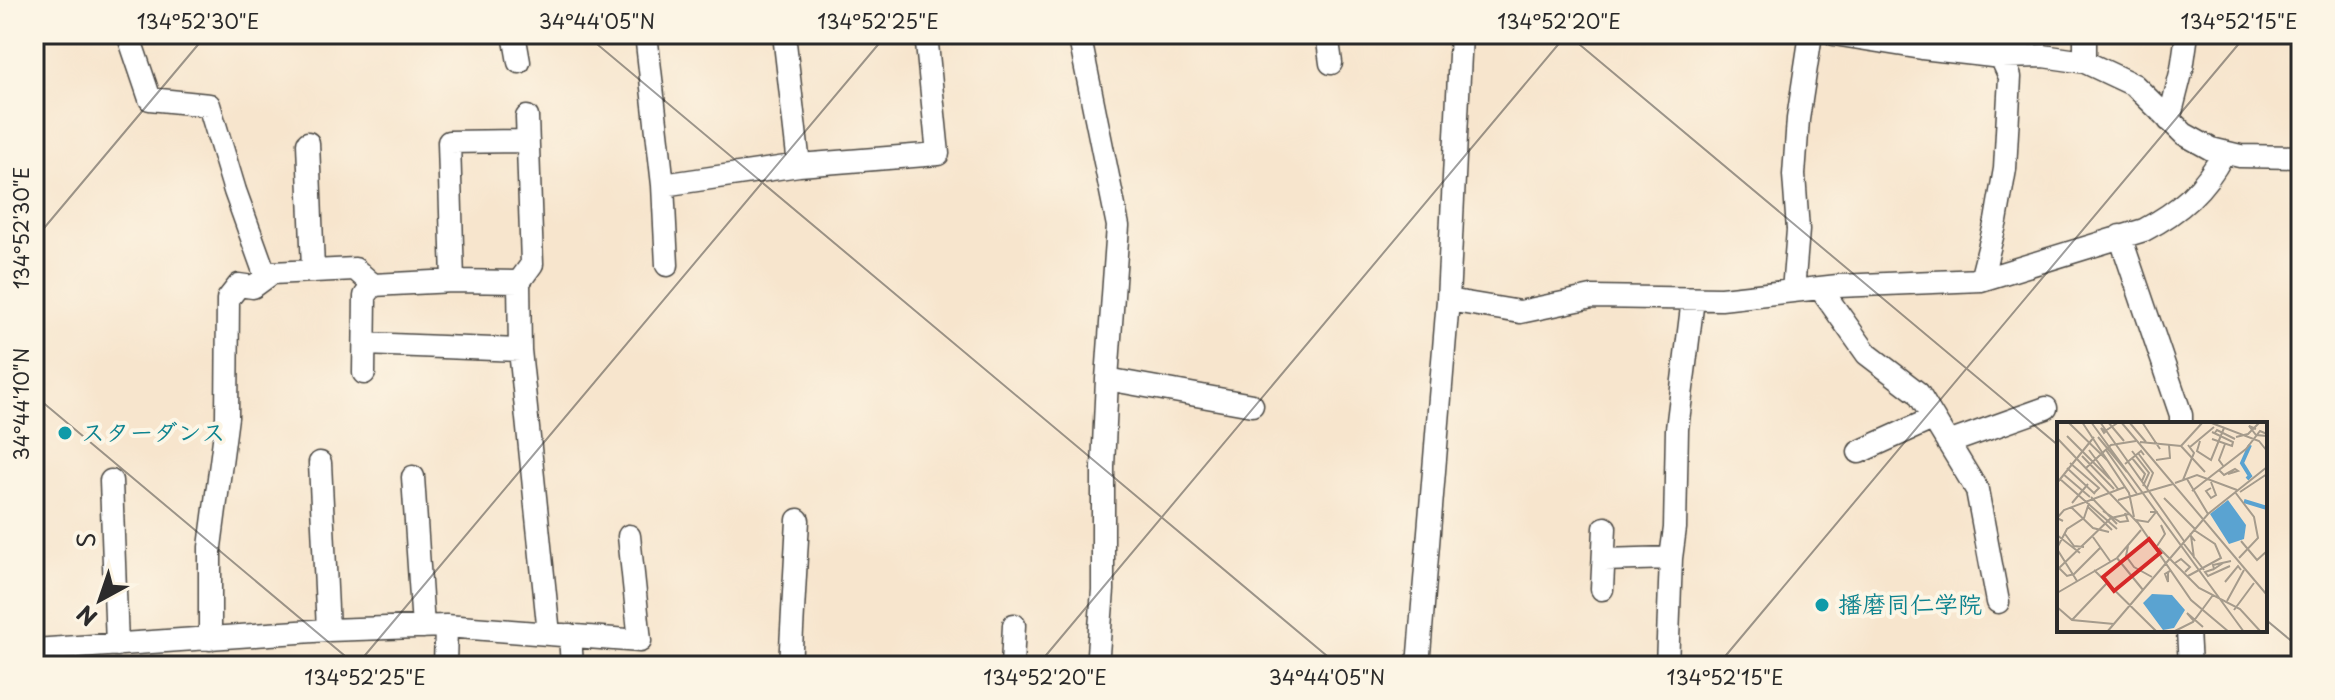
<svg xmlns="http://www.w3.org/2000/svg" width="2335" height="700" font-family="'Playpen Sans','Klee One',sans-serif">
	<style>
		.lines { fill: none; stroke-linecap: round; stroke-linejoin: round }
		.street-casing { stroke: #4a4743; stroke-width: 25 }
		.street { stroke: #fff; stroke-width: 22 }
		.ticks { fill: none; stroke: #2b2b2b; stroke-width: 2; stroke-opacity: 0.45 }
		.culture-dot { fill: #0f9aa8; stroke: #fcf5e5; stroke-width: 3 }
		.labels { text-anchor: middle; stroke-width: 8; stroke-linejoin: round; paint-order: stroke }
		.culture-label { font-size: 24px; font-weight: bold; fill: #0d838f; stroke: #fcf5e5; text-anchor: start }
		.street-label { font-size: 24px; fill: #2b2b2b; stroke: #fcf5e5 }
		.inset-river { fill: none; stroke: #5aa3d1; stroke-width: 4 }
		.inset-road { fill: none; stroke: #a59b8c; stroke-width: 2 }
		.view { fill: #d62828; fill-opacity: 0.15; stroke: #d62828; stroke-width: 4 }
		.inset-edge { fill: none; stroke: #2b2b2b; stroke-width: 4 }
		.neatline { fill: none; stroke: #2b2b2b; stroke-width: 3 }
		.ticks-label { font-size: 20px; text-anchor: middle; fill: #2b2b2b }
	</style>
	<rect width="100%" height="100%" fill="#fcf5e5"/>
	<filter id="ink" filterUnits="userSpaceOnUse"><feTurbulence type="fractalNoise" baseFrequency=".0125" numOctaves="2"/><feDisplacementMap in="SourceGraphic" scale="16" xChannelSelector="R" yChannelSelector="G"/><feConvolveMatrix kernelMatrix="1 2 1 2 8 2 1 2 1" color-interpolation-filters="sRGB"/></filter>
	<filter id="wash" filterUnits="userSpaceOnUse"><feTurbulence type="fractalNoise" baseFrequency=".006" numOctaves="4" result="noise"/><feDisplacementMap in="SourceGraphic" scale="32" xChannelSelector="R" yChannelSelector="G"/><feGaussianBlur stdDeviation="1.8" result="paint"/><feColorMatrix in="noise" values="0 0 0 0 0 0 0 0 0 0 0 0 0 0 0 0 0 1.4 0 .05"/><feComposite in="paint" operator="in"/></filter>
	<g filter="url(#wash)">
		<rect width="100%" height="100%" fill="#f7e5cd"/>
	</g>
	<g filter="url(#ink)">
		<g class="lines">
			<defs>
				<path id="street" d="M128 34 150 99 209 105 235 191 266 277
					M514 34 519 62
					M646 34 663 185 667 265
					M784 34 799 165
					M1079 34 1118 226 1107 379 1103 467V590L1097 666
					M1327 34 1331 63
					M1834 34 1922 48 2001 57 2043 56 2085 62 2134 85 2184 134 2211 149 2240 156 2301 157
					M2085 34V62
					M527 117 532 264 519 282 520 350 549 634
					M2169 120 2182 69 2187 34
					M308 143 313 269
					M663 185 799 165 938 154 926 34
					M2120 236 2181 415V424
					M1981 280 2144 230C2180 211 2204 190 2223 154
					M453 281 449 142 528 141
					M1820 288 1867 354 1918 393 1977 490 1998 602
					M1793 291 1798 230 1794 175 1798 119 1811 34
					M1448 300 1520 312 1592 297 1721 299 1838 286 1981 280 1996 221 2005 169 2010 77 2001 57
					M365 344 520 350
					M364 373 365 296 373 285
					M1107 379 1252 405
					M1948 443 2046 408
					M1859 452 1932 419
					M320 463 328 630
					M413 477 423 627
					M111 481 117 645
					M1671 558 1675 528 1677 429 1693 299
					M1604 560 1671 558 1667 666
					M1602 589 1605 528
					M2188 630 2190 666
					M570 635 572 666
					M210 639V547L227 417 228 299 239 285 253 287 272 273 355 269 373 285 453 281 519 282
					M34 650 328 630 446 626 640 641 629 536
					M445 666 446 626
					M790 666 798 520
					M1012 666 1014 625
					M1418 666 1448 300 1461 34"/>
			</defs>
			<!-- street casing -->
			<use href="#street" class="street-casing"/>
			<!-- street -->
			<use href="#street" class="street"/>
		</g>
	</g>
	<!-- ticks -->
	<path class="ticks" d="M585 34 1339 666M1567 34 2059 446M34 240 207 34M34 395 357 666M2265 619 2301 649M356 666 887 34M1037 666 1567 34M1717 666 2247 34"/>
	<!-- markers -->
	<g class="culture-dot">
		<circle cx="65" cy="433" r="8"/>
		<circle cx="1822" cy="605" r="8"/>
	</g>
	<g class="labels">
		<!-- culture labels -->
		<g class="culture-label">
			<text x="81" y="441">スターダンス</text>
			<text x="1838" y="613">播磨同仁学院</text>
		</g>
		<!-- street labels -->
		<g class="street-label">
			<text transform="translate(87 540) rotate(-92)" y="8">S</text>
		</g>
	</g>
	<!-- overview -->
	<g transform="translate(2057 422)">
		<rect width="210" height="210" fill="#f7e5cd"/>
		<path d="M171 78 189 103 187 117 172 122 153 92ZM95 172 115 173 128 188 117 206 106 208 86 181Z" fill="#5aa3d1"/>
		<path class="inset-river" d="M190 57 193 54 185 41 193 23M187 79 210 86"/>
		<path class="inset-road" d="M11 0 50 38M25 0 72 71 77 95M34 0 187 210M43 0 127 119M51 0 67 19M64 0 210 173M72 0 89 20M85 0 103 27M152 0 202 19 210 29M199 7 192 4 199 13 210 14M49 9 47 11 44 6 48 9 62 0M155 10 176 20 175 24 155 17M157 12 160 8 178 17M10 14 53 57M41 15 70 50M179 15 191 12 203 0M0 16 81 101 134 178 172 210M143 19 140 29 154 38 167 6M83 20 124 24 148 50M124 24 146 0M133 25 157 5M32 28 61 67M49 28 80 72M75 29 92 51 86 64M81 31 96 51 90 66M25 34 57 67M75 36 88 52 85 59M99 38 113 36 112 23M13 41 42 66 37 71M68 42 84 29 87 33M167 45 162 38 168 22M10 46 38 72M29 46 54 23 79 19M162 48 167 53 178 47 181 49 171 52M6 52 33 75M3 57 60 107M130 57 151 92M126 58 137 31 131 23M0 61 37 15M118 61 140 53 180 68M154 66 149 69 154 76 159 73 154 60M135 69 189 27 203 9 210 12M178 70 197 95 201 116 182 136M183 70 210 52M34 75 60 102M107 76 138 107M61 78 116 62M15 81 31 62M14 85 36 106 52 110M31 85 55 108M46 89 63 100 71 99 68 91M79 98 91 100 99 90H93M6 99 0 96 7 88 68 65M8 112 17 124 27 125M0 113 23 131M36 115 53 139M184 119 200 138 210 129M127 122 147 148M71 124 69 134 77 145 95 155M100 124 108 112 104 103M0 126 10 107 27 96 32 81M102 126 142 166 183 187 204 210M0 127 20 159M60 136 86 168M137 136 134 114 138 119M118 141 124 137 133 145 128 150M166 141 157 147 156 143 174 139M2 146 10 154 17 152 43 126M157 147 148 150 151 154 173 144M0 148 54 96 72 92M37 148 100 210M111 150V160L108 152 111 150 113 149M131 154 164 136 158 122 137 108M168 160 181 144 184 148M0 171 60 136 84 108M170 179 187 148M0 185 15 198 57 202M177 188 197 161M15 198 50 161M137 199 130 191 146 205M50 210 151 92 210 45M116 210 136 200 156 173"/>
		<path class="view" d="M92 117 103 131 57 169 46 155Z"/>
		<rect width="210" height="210" class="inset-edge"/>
	</g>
	<!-- margin -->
	<rect width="2335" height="700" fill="none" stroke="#fcf5e5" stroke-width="88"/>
	<!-- north arrow -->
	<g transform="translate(100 600) rotate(220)" stroke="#fcf5e5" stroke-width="6" paint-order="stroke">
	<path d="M0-6L14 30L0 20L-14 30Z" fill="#2b2b2b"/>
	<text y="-12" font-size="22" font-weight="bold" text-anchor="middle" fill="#2b2b2b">N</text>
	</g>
	<rect x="44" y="44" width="2247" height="612" class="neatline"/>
	<g class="ticks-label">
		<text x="198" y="29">134°52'30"E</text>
		<text x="597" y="29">34°44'05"N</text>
		<text x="878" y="29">134°52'25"E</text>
		<text x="1559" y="29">134°52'20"E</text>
		<text x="2239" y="29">134°52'15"E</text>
		<text transform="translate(22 228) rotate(-90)" y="7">134°52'30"E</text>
		<text transform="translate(22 404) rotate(-90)" y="7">34°44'10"N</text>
		<text x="365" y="685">134°52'25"E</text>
		<text x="1045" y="685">134°52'20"E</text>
		<text x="1327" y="685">34°44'05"N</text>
		<text x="1725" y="685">134°52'15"E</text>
	</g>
</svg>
